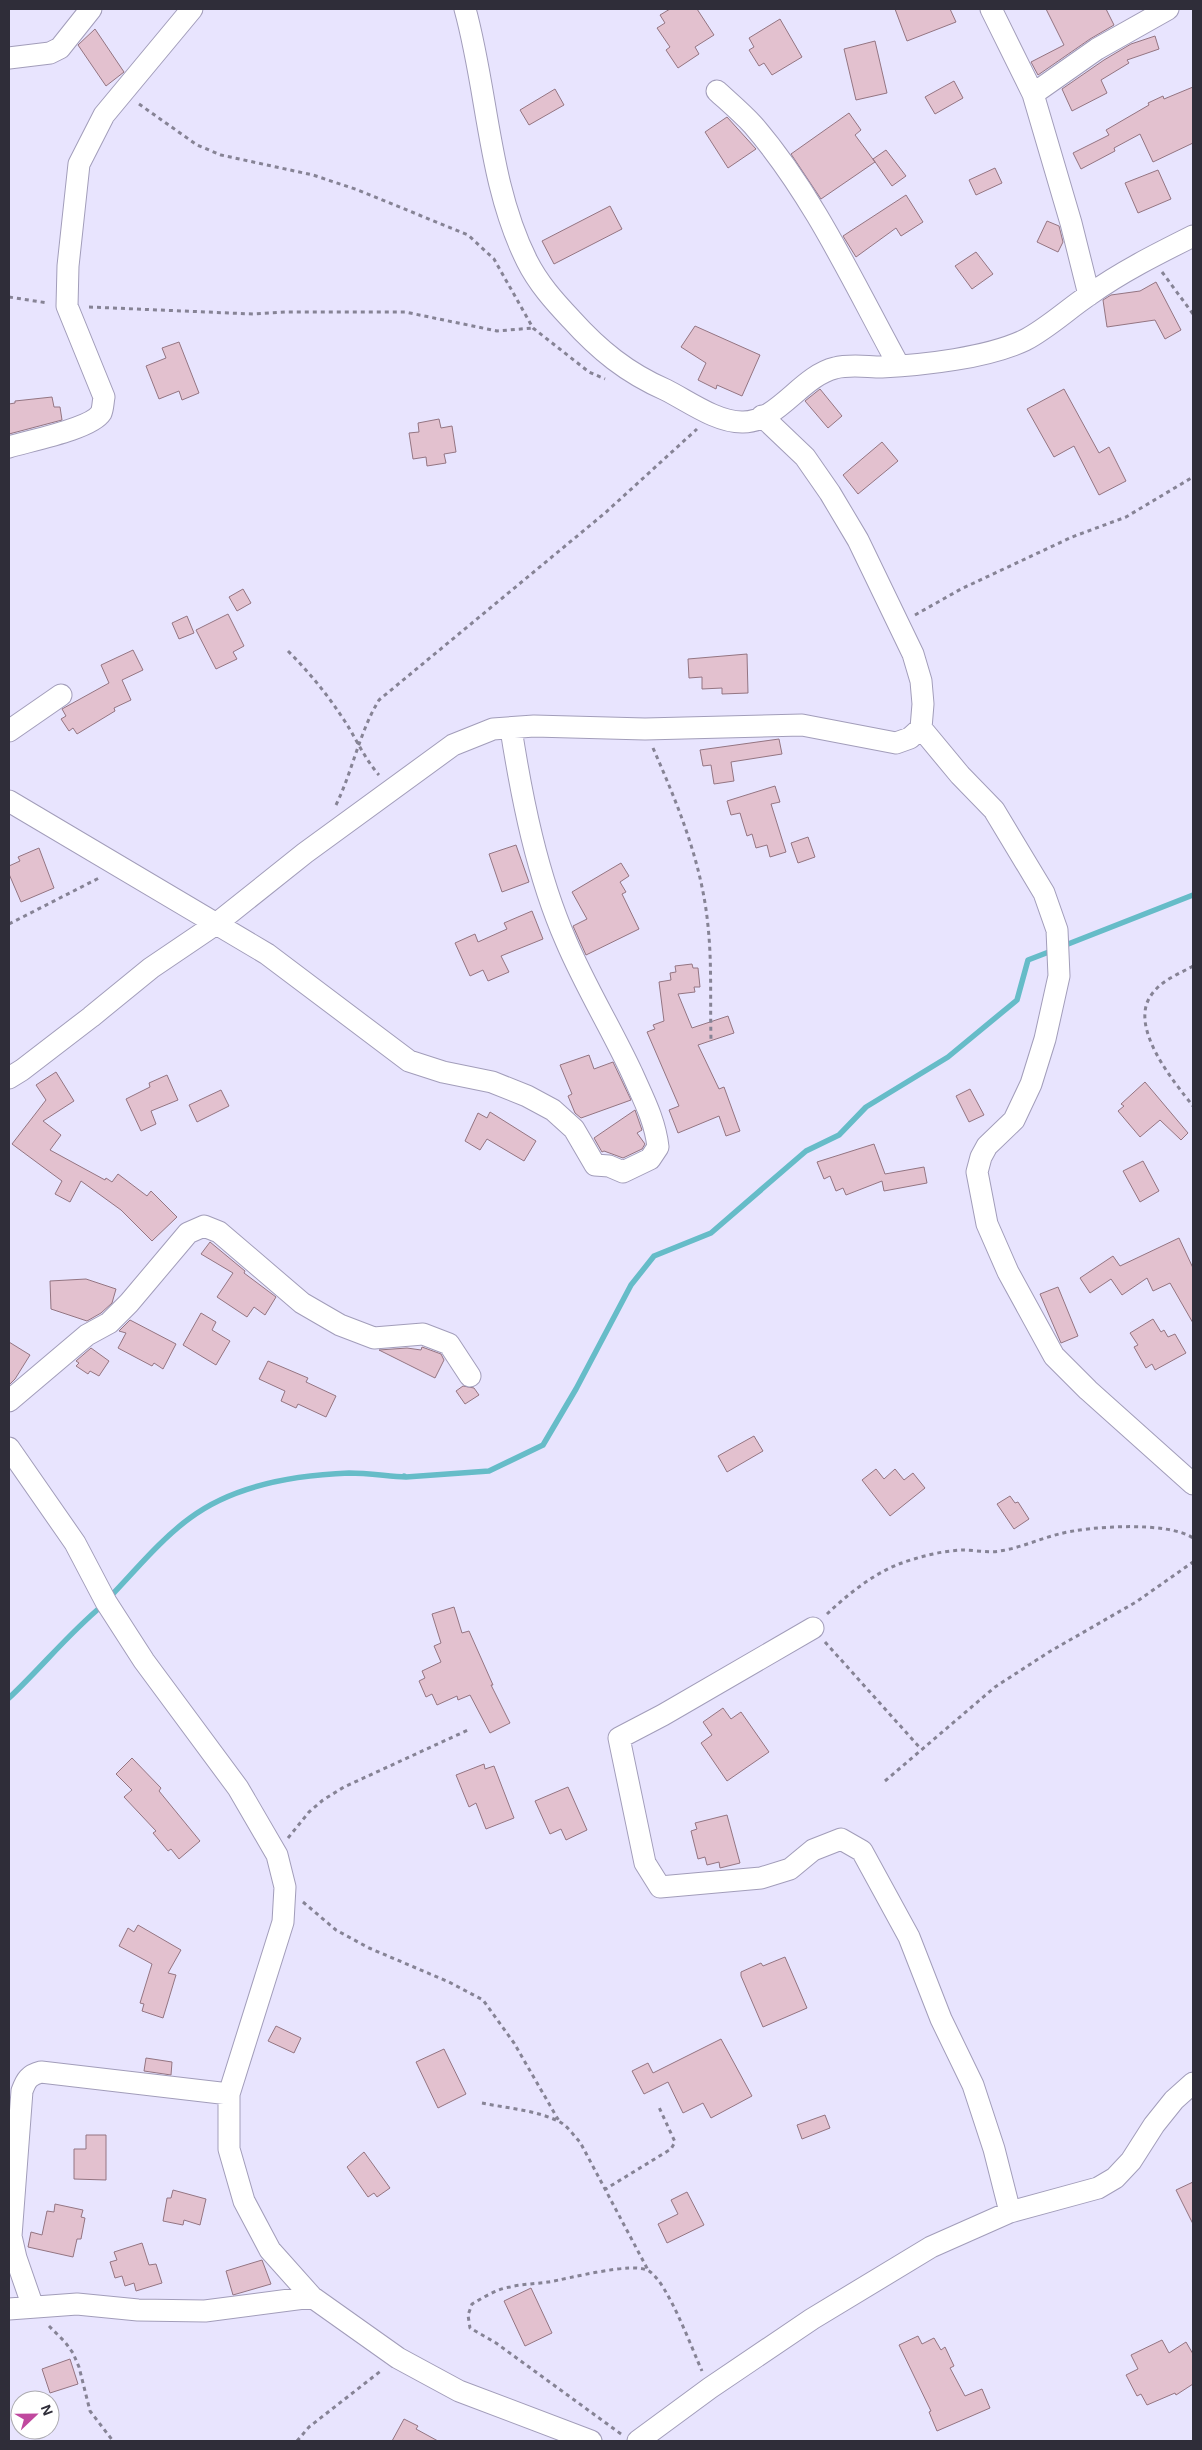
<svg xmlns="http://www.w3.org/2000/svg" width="1202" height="2450" font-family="Helvetica,sans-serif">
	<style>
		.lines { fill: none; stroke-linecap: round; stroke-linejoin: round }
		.stream { stroke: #66bcc8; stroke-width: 5.5 }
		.building { fill: #e3c1cf; stroke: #947582 }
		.minor-casing { stroke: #a29dba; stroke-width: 23 }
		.path { stroke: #868395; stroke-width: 3; stroke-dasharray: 4 4; stroke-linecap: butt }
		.minor { stroke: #fff; stroke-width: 21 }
	</style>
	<rect width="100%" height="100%" fill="#e8e4fe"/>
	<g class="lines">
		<!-- stream -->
		<path class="stream" d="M1063 946 1193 895
			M406 1477 489 1471 543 1445 576 1389 631 1285 654 1256 711 1233 806 1151 839 1135 866 1107 948 1057 1017 1000 1028 960 1054 950
			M109 1598C134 1572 161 1539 190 1518 234 1485 296 1475 349 1473 368 1473 387 1476 406 1477L404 1476
			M9 1698C41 1668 69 1633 103 1605"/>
	</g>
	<!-- building -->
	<path class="building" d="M670 9H697L714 35 695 47 699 54 678 68 666 50 670 47 657 28 665 23 660 15Z
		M895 9H950L956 22 907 41Z
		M1046 9H1106L1114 25 1090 39 1038 75 1031 62 1064 45Z
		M780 19 802 57 772 75 764 63 759 66 749 50 754 47 749 38Z
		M95 29 124 72 106 86 78 45Z
		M1155 36 1159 49 1127 60 1129 63 1101 80 1107 93 1072 111 1062 89 1104 60 1131 44Z
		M875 41 887 93 856 100 844 49Z
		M954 81 963 98 935 114 925 97Z
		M1193 87V143L1153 162 1140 134 1114 148 1115 151 1081 169 1073 153 1109 135 1106 130 1149 105 1148 103 1163 96 1164 99Z
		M555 89 564 105 529 125 520 110Z
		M849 113 861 130 855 135 875 162 821 199 791 154Z
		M727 117 756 149 728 168 705 132Z
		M886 150 906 176 892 186 873 159Z
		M995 168 1002 183 976 195 969 180Z
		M1158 170 1171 199 1138 213 1125 183Z
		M906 195 923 222 901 236 896 228 856 257 843 236Z
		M610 206 622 229 554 264 542 241Z
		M1047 221 1059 226 1063 242 1058 252 1037 242Z
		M976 252 993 274 972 289 955 266Z
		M1156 282 1181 330 1165 339 1155 320 1107 327 1103 300 1111 295 1140 291Z
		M695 326 760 355 742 396 717 385 716 389 698 380 706 363 681 347Z
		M179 342 199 393 182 400 179 391 159 399 146 366 166 358 162 348Z
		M820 389 842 416 828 428 805 401Z
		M1064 389 1099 453 1109 447 1126 481 1099 495 1074 446 1054 457 1027 409Z
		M52 397 54 407H60L62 420 9 434V404L15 403V401Z
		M439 419 441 428 452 426 456 452 444 454 446 463 427 466 426 457 413 459 409 433 419 432 418 423Z
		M882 442 898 461 858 494 843 475Z
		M243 589 251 603 237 611 229 597Z
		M228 614 244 646 233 652 237 659 216 669 196 630Z
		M187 616 194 633 179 639 172 623Z
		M133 650 143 670 122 680 131 700 114 708 115 711 77 734 73 728 69 731 61 719 66 716 62 709 109 683 101 665Z
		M747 654 748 693 722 694V688L702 689V677L689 678 688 659Z
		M779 739 782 754 731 762 734 781 714 784 711 765 703 766 700 750Z
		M775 786 780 802 771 804 786 852 770 857 767 845 756 848 752 834 747 836 740 813 731 815 727 801Z
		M808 837 815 857 798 863 791 843Z
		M516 845 529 882 502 892 489 854Z
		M39 848 54 888 21 902 9 874V866L20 861 18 857Z
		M621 863 629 876 620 882 626 892 622 894 639 929 586 955 573 926 587 919 572 892Z
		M532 911 543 939 501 956 509 972 488 981 483 970 470 976 455 943 475 934 478 942 507 929 504 923Z
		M692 964 693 968H698L700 987H694L695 992 678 994 692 1028 728 1016 734 1033 698 1045 719 1089 724 1087 740 1131 726 1136 719 1116 678 1133 669 1110 679 1106 647 1032 655 1029 653 1025 664 1021 659 982 671 980 670 973 676 972 675 966Z
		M589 1055 594 1069 613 1062 631 1100 581 1118 575 1113 568 1096 572 1094 560 1065Z
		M56 1072 74 1101 43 1121 61 1135 50 1150 105 1180 106 1178 112 1182 118 1174 147 1196 151 1191 177 1217 152 1241 121 1210 81 1181 70 1202 55 1194 62 1181 12 1144 46 1100 36 1085Z
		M167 1075 178 1100 151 1111 156 1124 141 1131 126 1099 150 1087 149 1083Z
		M1145 1082 1188 1133 1181 1140 1160 1120 1140 1137 1118 1111 1124 1106 1121 1104Z
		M970 1089 984 1115 969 1122 956 1096Z
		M221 1090 229 1106 197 1122 189 1105Z
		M635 1110 642 1130 637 1133 645 1144 642 1149 623 1158 604 1151 602 1152 594 1138Z
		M490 1112 536 1141 524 1161 487 1139 480 1150 465 1141 478 1113 487 1118Z
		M874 1144 885 1174 924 1167 927 1183 884 1191 882 1181 846 1195 843 1188 836 1191 830 1176 824 1179 817 1162Z
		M1143 1161 1159 1191 1140 1202 1123 1171Z
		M1179 1238 1193 1268V1323L1170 1283 1153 1291 1147 1278 1122 1295 1111 1279 1090 1293 1080 1278 1113 1256 1120 1266Z
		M210 1242 245 1271 244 1273 276 1297 265 1315 254 1307 247 1317 217 1297 233 1273 201 1254Z
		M86 1279 116 1289 112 1303 101 1313 87 1321 51 1309 50 1281Z
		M1058 1287 1078 1336 1061 1343 1040 1294Z
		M201 1313 216 1322 212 1330 230 1341 216 1365 183 1345Z
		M1153 1319 1161 1332 1164 1330 1168 1337 1175 1334 1186 1353 1155 1370 1152 1364 1146 1368 1134 1347 1138 1345 1130 1333Z
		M130 1320 176 1344 163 1369 154 1363 152 1366 118 1348 126 1333 119 1331Z
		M9 1342 30 1355 15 1379 9 1385Z
		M422 1347 441 1354 444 1360 435 1378 379 1350 407 1348 421 1350Z
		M91 1348 109 1361 99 1376 90 1371 88 1374 76 1366 79 1363 76 1361Z
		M268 1361 308 1378 306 1382 336 1396 326 1417 298 1404 296 1408 281 1401 285 1391 259 1379Z
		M463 1386 474 1388 479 1395 465 1404 456 1391Z
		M754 1436 763 1451 727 1472 718 1456Z
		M876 1469 884 1479 895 1469 904 1480 913 1473 925 1488 890 1516 862 1480Z
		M1010 1496 1015 1503 1018 1502 1029 1519 1014 1529 997 1504Z
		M454 1607 462 1633 469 1631 493 1685H491L510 1723 490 1733 470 1695 458 1700 457 1696 437 1705 432 1694 426 1697 419 1681 425 1678 422 1671 441 1662 434 1646 441 1643 432 1614Z
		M723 1708 731 1719 741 1712 769 1752 727 1781 701 1743 712 1735 703 1722Z
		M132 1758 161 1788 159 1791 200 1841 179 1859 171 1849 168 1851 153 1833 156 1831 124 1797 132 1790 116 1774Z
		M484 1764 485 1769 494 1766 514 1818 486 1829 476 1803 469 1807 456 1775Z
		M568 1787 587 1830 566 1840 561 1829 550 1834 535 1801Z
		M727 1815 740 1863 720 1868 719 1862 707 1865 705 1857 698 1859 691 1831 697 1829 695 1823Z
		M138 1925 181 1950 168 1973 176 1975 163 2018 142 2011 144 2004 140 2003 152 1964 119 1946 128 1928 134 1932Z
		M785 1957 807 2008 763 2027 741 1976V1972L761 1963 763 1966Z
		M276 2026 301 2038 294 2053 268 2041Z
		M721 2039 752 2096 711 2118 703 2103 683 2113 668 2082 644 2094 632 2071 648 2063 653 2073Z
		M444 2049 466 2094 438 2108 416 2062Z
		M146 2058 172 2062 171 2075 144 2071Z
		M825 2115 830 2128 802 2139 797 2125Z
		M86 2135H106V2180L74 2179V2149H86Z
		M364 2152 390 2188 377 2197 374 2193 368 2197 347 2167Z
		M1193 2182V2224L1176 2190Z
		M173 2190 206 2199 200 2225 184 2220 183 2225 163 2221 167 2198H171Z
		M687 2192 704 2225 667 2243 658 2224 678 2214 671 2200Z
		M55 2204 83 2210 81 2217 85 2218 81 2239H77L73 2257 28 2247 31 2232 42 2235 47 2211 54 2212Z
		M142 2243 149 2265 156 2264 162 2283 136 2291 134 2283 125 2286 122 2276 115 2278 110 2262 117 2260 114 2252Z
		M262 2260 271 2284 233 2295 226 2271Z
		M531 2288 552 2333 525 2346 504 2301Z
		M918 2336 922 2344 934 2338 941 2350 945 2347 954 2366 950 2368 965 2396 982 2389 990 2408 937 2431 929 2412 931 2411 899 2345Z
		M1162 2340 1169 2353 1186 2342 1193 2354V2384L1176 2395 1175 2393 1147 2405 1141 2394 1137 2396 1126 2375 1138 2369 1131 2355Z
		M70 2359 78 2384 50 2393 42 2369Z
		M404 2419 418 2426 416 2429 438 2441H392Z"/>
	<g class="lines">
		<defs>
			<path id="minor" d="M465 9C488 92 488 183 527 261 538 283 554 301 571 319 599 350 627 373 666 390 688 401 716 422 742 422 777 423 801 376 835 368 850 364 867 367 882 367 924 365 987 358 1025 340 1048 328 1068 309 1089 295 1121 272 1157 254 1193 236
				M991 9 1033 94 1071 223 1089 295
				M9 58 50 53 60 48 91 9
				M717 91C729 102 742 113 753 125 814 196 854 284 899 366
				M1033 94 1097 49 1168 9
				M9 447C28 441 91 429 101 413 103 409 103 402 104 397L67 306 68 266 79 164 104 115 192 9
				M921 728 960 775 994 810 1044 893 1057 930 1059 976 1045 1039 1031 1084 1014 1120 987 1146 981 1157 977 1172 987 1224 1008 1272 1054 1356 1088 1390 1193 1484
				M9 731 61 695
				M9 801 267 954 409 1061 443 1072 492 1082 527 1096 553 1110 574 1129 595 1165 609 1166 623 1172 650 1159 658 1147C655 1120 643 1098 632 1073 611 1028 585 986 566 941 537 875 522 799 511 729
				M9 1078 22 1070 91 1017 151 968 216 924 305 853 453 745 493 729 534 726 645 729 802 725 896 743 910 738 921 728 923 704 921 681 913 654 858 540 830 493 805 457 762 416
				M9 1401 87 1335 109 1323 129 1303 188 1233 204 1226 219 1232 302 1303 340 1325 374 1338 423 1334 449 1344 470 1376
				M9 1448 75 1543 106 1602 144 1661 238 1788 277 1855 285 1887 283 1922 229 2094V2149L244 2201 270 2250 312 2297 398 2358 459 2391 591 2441
				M813 1628 663 1715 619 1738 645 1863 660 1887 761 1878 790 1869 813 1850 841 1839 862 1851 909 1937 941 2019 973 2085 994 2149 1010 2212
				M33 2307 16 2258 11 2236 22 2091C26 2080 29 2075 41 2072L229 2094
				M9 2309 77 2304 138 2310 205 2311 312 2297
				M638 2441 710 2388 812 2319 931 2247 1010 2212 1098 2188 1115 2178 1131 2161 1154 2125 1174 2100 1193 2083"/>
		</defs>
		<!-- minor casing -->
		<use href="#minor" class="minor-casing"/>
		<!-- path -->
		<path class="path" d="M139 104 197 145 221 155 313 175 358 190 468 235 494 259 533 328 589 372 605 379
			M1162 272 1193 314
			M9 297 48 303
			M89 307 253 314 286 312H405L497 331 533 328
			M915 615 961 589 1072 537 1126 517 1193 477
			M288 651C309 672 327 694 344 720 356 738 364 758 379 775
			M653 748C678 805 702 863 708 926 712 963 710 1002 711 1040
			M336 805C353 770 359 733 379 700L605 513 697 429
			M9 924 99 878
			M1193 966C1179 974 1162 980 1152 994 1127 1026 1174 1082 1193 1106
			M827 1614C847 1595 873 1574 899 1564 918 1557 941 1551 962 1550 974 1550 988 1553 1000 1551 1020 1548 1039 1539 1059 1534 1089 1526 1168 1521 1193 1538
			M825 1642 921 1749
			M885 1781 995 1687 1049 1652 1136 1602 1193 1562
			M288 1838 309 1812 323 1800 344 1787 468 1730
			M303 1902 336 1930 369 1948 449 1982 483 2000 514 2043 559 2121
			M482 2103C506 2108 535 2110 558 2121 567 2125 573 2135 580 2142L648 2270
			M604 2190 671 2149 675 2142 658 2105
			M49 2326 65 2342 73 2353 79 2367 90 2411 113 2441
			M621 2434 496 2343 470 2328 468 2315 472 2304C484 2297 497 2289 510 2287 522 2284 535 2284 548 2282 568 2279 633 2261 649 2271 668 2283 692 2349 702 2371
			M297 2441 309 2427 382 2370"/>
		<!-- minor -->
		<use href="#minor" class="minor"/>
	</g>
	<!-- border -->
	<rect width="1202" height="2450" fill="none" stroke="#2f2d39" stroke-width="20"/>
	<!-- north arrow -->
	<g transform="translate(35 2415) rotate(68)"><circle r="24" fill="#ffffff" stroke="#acabb0"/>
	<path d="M0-4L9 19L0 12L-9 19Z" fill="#c0489e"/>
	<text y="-8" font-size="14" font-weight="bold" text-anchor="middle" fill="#2f2d39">N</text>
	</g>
</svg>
